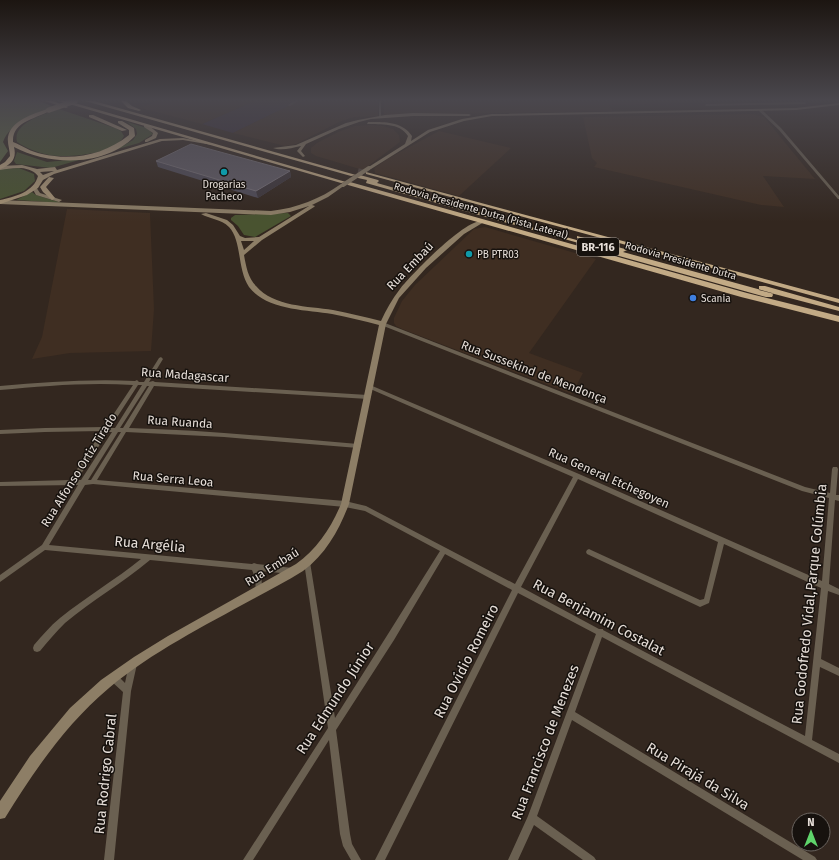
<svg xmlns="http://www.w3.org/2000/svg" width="839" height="860" font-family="'Fira Sans',sans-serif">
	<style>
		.commercial { fill: #372d3d }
		.built { fill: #3f2e22 }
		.green { fill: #495330 }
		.forest { fill: #5e6943 }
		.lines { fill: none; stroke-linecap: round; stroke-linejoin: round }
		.highway-tunnel { stroke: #4e423b; stroke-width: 5.5; stroke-dasharray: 5.5 2.5; stroke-linecap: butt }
		.street { fill: #6a6051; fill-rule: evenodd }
		.secondary { fill: #8d7e66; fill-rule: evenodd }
		.primary { fill: #a99576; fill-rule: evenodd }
		.highway { fill: #c2aa85; fill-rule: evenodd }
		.secondary-bridge { stroke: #8d7e66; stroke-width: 4 }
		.highway-bridge { stroke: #c2aa85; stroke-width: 5.5 }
		.wall { fill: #4f4b57 }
		.shaded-wall { fill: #3d363b }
		.building { fill: #605b65; stroke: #756f77 }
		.culture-dot { fill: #0f9aa8; stroke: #17120e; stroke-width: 1.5 }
		.shop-dot { fill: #3f7fe0; stroke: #17120e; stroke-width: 1.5 }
		.labels { text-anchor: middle; stroke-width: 3; stroke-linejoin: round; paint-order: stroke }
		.far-poi-label { font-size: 10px; fill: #e6ded8; stroke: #17120e; text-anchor: start }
		.far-street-label { font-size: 10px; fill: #e6ded8; stroke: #17120e }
		.shield { fill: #17120e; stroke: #a8a19b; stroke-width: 1 }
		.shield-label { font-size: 11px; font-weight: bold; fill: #e6ded8 }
		.street-label { font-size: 12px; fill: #e6ded8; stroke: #17120e }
		.near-street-label { font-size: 14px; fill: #e6ded8; stroke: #17120e }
	</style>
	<rect width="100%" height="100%" fill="#33271f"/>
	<!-- commercial -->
	<path class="commercial" d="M254 101H299L233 133 202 124Z"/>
	<!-- built -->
	<path class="built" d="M157 101H254L202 124 141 108Z
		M299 101H378V116L354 117 339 122 296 144 285 146 233 133Z
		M384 101H682L684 103 609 105 613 111 384 115Z
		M752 114 764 117 815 179 763 176 784 207 761 205 594 167 597 163 592 158 583 117Z
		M370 125 383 126 393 129 399 135 400 142 363 170 316 156 311 153V148L317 143 338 132 355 126Z
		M439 131 511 148 459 196 375 173 374 168 389 158Z
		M67 209 150 213 154 309 151 351 70 353 32 359 42 337Z
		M485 227 596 259 529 353 583 373 572 394 402 329 396 326 394 323V318L402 301 415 285 474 229Z"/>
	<!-- green -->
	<path class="green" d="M59 109 115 128 121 131 124 136C115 155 67 158 49 155 38 153 26 148 17 142 12 122 46 114 59 109Z
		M127 122 147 128 153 134 139 143 51 168 16 164 14 161 17 152 47 162 78 159 121 147 133 140 137 134 136 129Z
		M19 168 34 174 35 181 24 191 0 199V169Z
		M32 192 36 195 62 203 16 200Z
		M288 213 291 216 255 237 244 235 238 226 231 220V218L235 215Z"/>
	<!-- forest -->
	<path class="forest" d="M0 101H39L54 107C35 115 11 121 3 142L8 151 0 162Z"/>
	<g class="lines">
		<!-- highway-tunnel -->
		<path class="highway-tunnel" d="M358 171 366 173"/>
		<!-- street -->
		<path class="street" d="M294 101H298L290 106 288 105Z
			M379 101H381V117L380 118 379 117Z
			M805 102 806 104 706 106 705 105 706 104Z
			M759 109H761L781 128 839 196V199H838L779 130 759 111Z
			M381 323H385L805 487 830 493 832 469 833 467H837L838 469 836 495H839V501L835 500 829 584 839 589V595L828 591 821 659 839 668V676L820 667 812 740 839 754V763L602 637 575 712 815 857 817 860H803L572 720 537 816 594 857 596 860H583L534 825 518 860H508L528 816 596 634 518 593 385 860H375L512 590 445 554 394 640 336 730 350 834 352 844 361 860H351L343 846 340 834 329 740 253 860H243L328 728 304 562 305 560 307 559 309 560 310 562 335 718 388 634 440 551 365 511 345 507 93 484 85 485 49 545 252 564 254 563 257 564 293 568 295 569 296 571 295 573 293 574 259 571C262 579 263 585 260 593L258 594 256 593 255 591 256 580 252 570 150 560C123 583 92 600 65 623 56 632 48 641 40 651L37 652 34 651 33 648 34 645C42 636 50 626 60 618 86 597 115 580 141 559L45 550 0 582V575L42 545 78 485 0 486V482L70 480 102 431 45 432 0 434V430L45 428 105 427 133 385C88 382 44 386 0 390V386C45 382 90 379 135 381L137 380 139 382H144L159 358 161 357 163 359 149 382 153 381 155 382 368 395 371 397 368 399 154 386 129 428C205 430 282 438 358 444H360L361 446 360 448H358L224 437 126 432 97 480 345 501 366 506 515 584 573 477 368 388 367 387 368 386 370 385 579 474 822 581 829 498 802 491 381 325ZM138 385H142L115 428H110ZM147 386H149L123 428H120ZM108 432H112L81 480H77ZM118 432H121L91 480H88ZM578 479 718 542 704 599 700 600 591 550 589 549 587 550 586 552 587 554 698 606 700 607 709 603 724 544 821 588 805 736 603 630V629H599L521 587Z
			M133 660 136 661 137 664 131 691 114 860H104L123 692 111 681 110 678 111 675 114 674 117 675 125 683 129 664 130 661Z"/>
		<!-- secondary -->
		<path class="secondary" d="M839 103V105L796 110 492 116 464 121 430 132 371 169 367 168 405 144 408 136C399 122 381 125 367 124L368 122C384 122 402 121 412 136L411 141 428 130 462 119 492 114 796 108Z
			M413 113 469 114 471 115 469 116H413L371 119 359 122 339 129 306 144 301 151 305 156 303 157 297 151 301 146C292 148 281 151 273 148L296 145 346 123 358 120 385 115Z
			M341 184 345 185 328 197 312 205 315 206 314 207 262 240 244 255C246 266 248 278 256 286 274 307 308 306 333 310 349 313 365 317 381 321 386 310 392 299 400 289 409 277 470 213 484 222L464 234 426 268 399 298 386 324 349 504C339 530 326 554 303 571 287 581 270 590 253 599 204 626 152 652 109 688 66 724 34 771 5 818L0 819V801L30 756 70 708 101 680 134 657 168 636 296 564C317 549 331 528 341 504L379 325C364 321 348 317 332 314 306 310 266 310 249 287 237 269 242 241 229 227 221 219 210 219 201 214L206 213 227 220 233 225 240 236 245 238 259 237 309 206 290 212 271 215 0 204V200L271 211C297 208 320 199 341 184ZM241 241H254L244 250Z
			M32 187H36L40 193 62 200 59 202 36 195 32 188Z"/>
		<!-- primary -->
		<path class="primary" d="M144 125H148L158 133 156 138 147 142H145V140L152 136 153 133 144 127Z
			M183 138 214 144 212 145 183 140 162 141 54 174 43 180 38 188 27 195 0 204V200C14 197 34 192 38 176 29 165 13 168 0 170V166L22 165 37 169 55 167 57 170 160 139ZM54 171 43 175 40 172Z
			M49 177 54 178 46 187 55 198 52 200 43 192 40 187Z"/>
		<!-- highway -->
		<path class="highway" d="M45 101H53L68 107 66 108Z
			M59 101H68L346 182 341 183Z
			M85 101H94L356 175 351 176Z
			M121 101H126L132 106 141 110 139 111 128 108Z
			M47 109 51 110C38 119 12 120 13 142 23 146 31 152 42 154 73 161 104 155 129 135V130L118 123V121H122L134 128 135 136C105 167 50 166 14 147 17 159 11 165 0 169V165L5 162 10 156C10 150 7 143 8 137 11 120 34 114 47 109Z
			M89 115H93L127 130 122 131 89 117Z
			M366 172 839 299V303L366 174Z
			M360 175 378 180 379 181 377 183 587 243 582 244 366 183 367 180 358 178 357 177Z
			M350 182 747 293 839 316V322L741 297 348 185 347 184Z
			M577 236 625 249 627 250 623 252 772 293 773 295 772 297H766L612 254V250H615L577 238Z
			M759 286H765L839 307V311L759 290Z"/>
		<!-- secondary-bridge -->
		<path class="secondary-bridge" d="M343 185 369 168"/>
		<!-- highway-bridge -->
		<path class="highway-bridge" d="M49 110 75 101"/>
	</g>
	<!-- wall -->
	<path class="wall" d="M156 161 290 171 291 177 258 198 158 167Z"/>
	<!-- shaded-wall -->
	<path class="shaded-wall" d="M290 171 291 177 258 198 256 191Z"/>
	<!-- building -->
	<path class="building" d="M191 144 290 171 256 191 156 161Z"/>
	<!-- sky -->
	<linearGradient id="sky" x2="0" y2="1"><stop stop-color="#1c1511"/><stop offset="0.45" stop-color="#4a474d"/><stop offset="1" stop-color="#4a474d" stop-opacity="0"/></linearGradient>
	<rect width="839" height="222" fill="url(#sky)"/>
	<!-- markers -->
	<g class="culture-dot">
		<circle cx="224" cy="172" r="4"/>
		<circle cx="469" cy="254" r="4"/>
	</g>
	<circle class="shop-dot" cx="693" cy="298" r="4"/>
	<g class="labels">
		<!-- far-poi labels -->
		<g class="far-poi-label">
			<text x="224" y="188" text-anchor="middle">Drogarias<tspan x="224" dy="12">Pacheco</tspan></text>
			<text x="477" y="258">PB PTR03</text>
			<text x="701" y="302">Scania</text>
		</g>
		<!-- far-street labels -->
		<g class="far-street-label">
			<text transform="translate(481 210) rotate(16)" y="4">Rodovia Presidente Dutra (Pista Lateral)</text>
			<text transform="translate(681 260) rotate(16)" y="4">Rodovia Presidente Dutra</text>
		</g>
		<!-- shield labels -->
		<rect class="shield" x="577" y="238" width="42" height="18" rx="3"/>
		<g class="shield-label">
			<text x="598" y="251">BR-116</text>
		</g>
		<!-- street labels -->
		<g class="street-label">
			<text transform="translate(410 266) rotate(-46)" y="4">Rua Embaú</text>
			<text transform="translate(534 372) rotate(21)" y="4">Rua Sussekind de Mendonça</text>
			<text transform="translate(185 375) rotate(4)" y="4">Rua Madagascar</text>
			<text transform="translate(180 422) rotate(4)" y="4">Rua Ruanda</text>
			<text transform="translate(79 470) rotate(-58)" y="4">Rua Alfonso Ortiz Tirado</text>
			<text transform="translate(609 478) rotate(24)" y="4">Rua General Etchegoyen</text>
			<text transform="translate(173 479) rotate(5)" y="4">Rua Serra Leoa</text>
			<text transform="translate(272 567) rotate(-32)" y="4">Rua Embaú</text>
		</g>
		<!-- near-street labels -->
		<g class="near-street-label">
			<text transform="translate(150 544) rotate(5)" y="5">Rua Argélia</text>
			<text transform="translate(809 604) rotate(-84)" y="5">Rua Godofredo Vidal,Parque Colúmbia</text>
			<text transform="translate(599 617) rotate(28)" y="5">Rua Benjamim Costalat</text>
			<text transform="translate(466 661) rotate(-63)" y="5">Rua Ovídio Romeiro</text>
			<text transform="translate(335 698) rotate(-57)" y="5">Rua Edmundo Júnior</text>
			<text transform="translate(545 742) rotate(-69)" y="5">Rua Francisco de Menezes</text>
			<text transform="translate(105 774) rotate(-84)" y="5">Rua Rodrigo Cabral</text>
			<text transform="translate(698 776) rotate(31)" y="5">Rua Pirajá da Silva</text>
		</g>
	</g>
	<!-- north arrow -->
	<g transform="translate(811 832)"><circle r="19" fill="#17120e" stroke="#6a645f"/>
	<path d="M0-3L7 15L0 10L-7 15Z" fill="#5fd56b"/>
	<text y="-6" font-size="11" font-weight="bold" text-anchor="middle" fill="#e6ded8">N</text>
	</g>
</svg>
